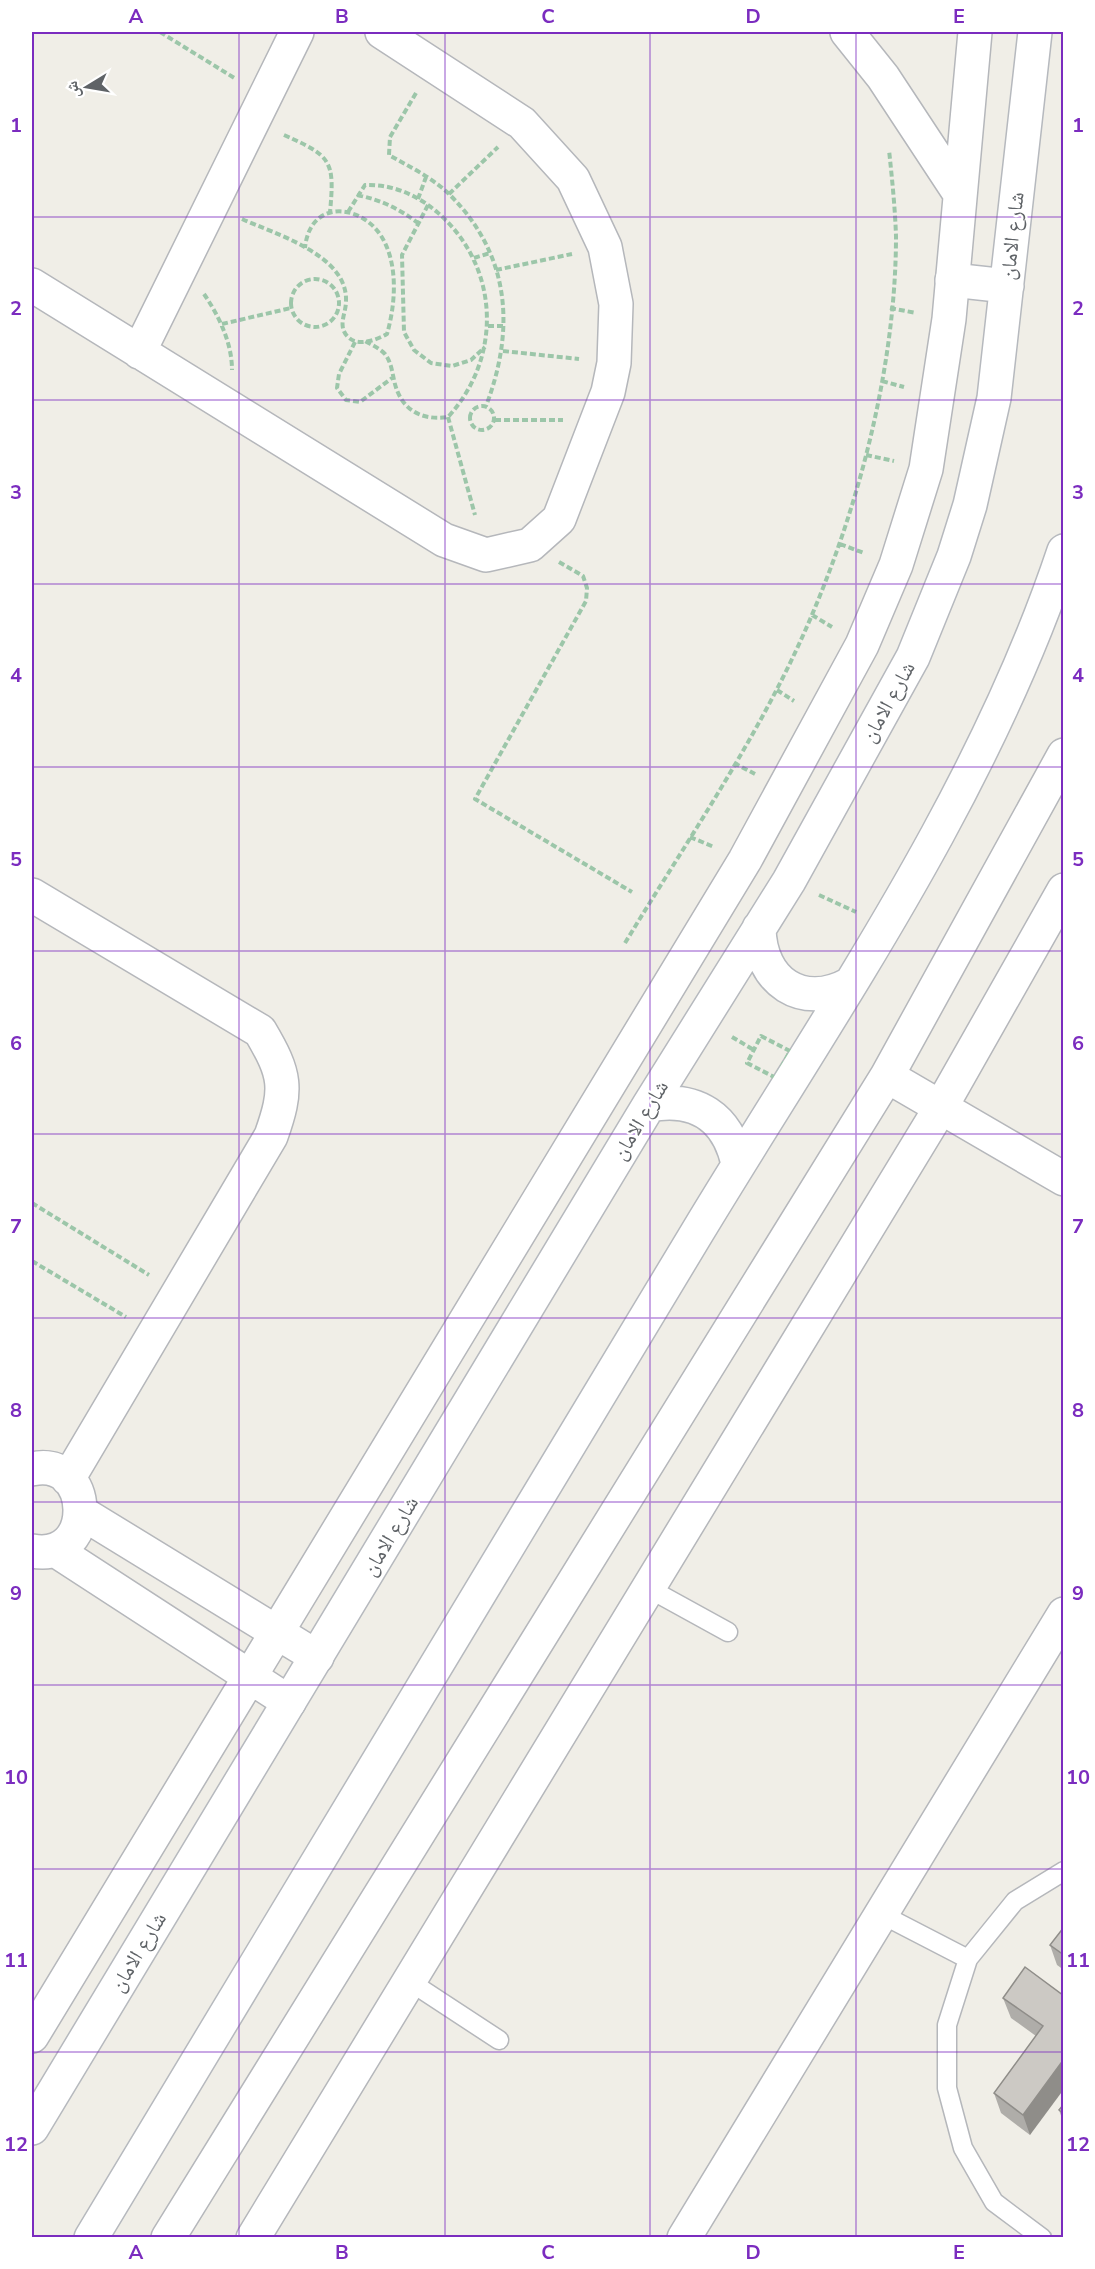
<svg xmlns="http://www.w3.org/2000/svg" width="1095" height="2269" font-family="'Nunito Sans','Noto Naskh Arabic',sans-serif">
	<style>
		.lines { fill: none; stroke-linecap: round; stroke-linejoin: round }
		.lane-casing { stroke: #b5b7bb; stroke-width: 21 }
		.street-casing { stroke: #b5b7bb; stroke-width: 36 }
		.secondary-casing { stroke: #b6b9be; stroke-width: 36 }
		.path { stroke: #9cc6a9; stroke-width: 4; stroke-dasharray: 6 3; stroke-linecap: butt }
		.lane { stroke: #fff; stroke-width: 18 }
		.street { stroke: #fff; stroke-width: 33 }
		.secondary { stroke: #fff; stroke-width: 33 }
		.wall { fill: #afada9 }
		.shaded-wall { fill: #8f8d89 }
		.building { fill: #ccc9c4; stroke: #8f8d89; stroke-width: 1.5 }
		.grid { fill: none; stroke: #7b2cbf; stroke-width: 1.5; stroke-opacity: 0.55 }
		.labels { text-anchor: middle; stroke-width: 4.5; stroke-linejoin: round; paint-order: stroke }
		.street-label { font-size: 21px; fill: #5f6367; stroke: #fff }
		.neatline { fill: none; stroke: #7b2cbf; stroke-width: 2 }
		.grid-label { font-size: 20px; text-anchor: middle; font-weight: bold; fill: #7b2cbf }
	</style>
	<rect width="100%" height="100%" fill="#f0eee7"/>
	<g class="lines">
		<defs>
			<path id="lane" d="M648 1588 728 1632
				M879 1913 968 1959
				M409 1981 499 2040
				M1042 2238 994 2202 963 2148 947 2088V2025L968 1959 1015 1901 1064 1871"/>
			<path id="street" d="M847 32 883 77 960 194
				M32 285 444 540 486 555 530 545 559 519 608 392 614 363 616 304 605 247 573 179 522 123 382 32
				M139 352 297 32
				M32 895 260 1031C286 1075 288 1088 271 1136L68 1479
				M887 1076 1064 1179
				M32 1469C94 1455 98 1563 32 1551
				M82 1513 317 1657
				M55 1550 289 1702
				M32 2036 745 860 862 645 896 565 926 469 949 319 975 32
				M168 2238 887 1076 1064 755
				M253 2238 941 1107 1064 890
				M684 2238 1064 1614"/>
			<path id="secondary" d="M952 280 1007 286
				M759 928C760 982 802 1010 850 984
				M649 1105C696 1096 728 1117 738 1164
				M32 2128 649 1105 789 881 913 657 954 556 970 505 994 398 1035 32
				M91 2238C294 1902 496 1566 698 1231 831 1011 982 797 1064 551"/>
		</defs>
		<!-- lane casing -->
		<use href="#lane" class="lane-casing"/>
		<!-- street casing -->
		<use href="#street" class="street-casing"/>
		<!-- secondary casing -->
		<use href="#secondary" class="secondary-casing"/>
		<!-- path -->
		<path class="path" d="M160 32 236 79
			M416 93 390 137 389 155C410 167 433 178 450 195 511 256 515 330 486 406
			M284 135C331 156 335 160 330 212
			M449 194 498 147
			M357 195C381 200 398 208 418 223
			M418 199 426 177
			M428 205 402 255 404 332 414 350 431 363 452 366 471 360 485 347
			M348 212 365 185C392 184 417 195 437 212 500 266 503 357 448 417 420 421 400 409 394 380 392 371 391 362 385 354 379 348 372 345 365 341
			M242 219C275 234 348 255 346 301 346 314 337 326 348 337 358 347 376 340 387 334 395 306 398 270 385 243 367 204 310 196 305 248
			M474 258 490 253
			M496 270 572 254
			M291 303a24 24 0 1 1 48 0a24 24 0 1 1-48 0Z
			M204 294C219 316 232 343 232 370
			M890 308 916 313
			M222 324 291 308
			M488 326H505
			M355 342 339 374 337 388 346 400 360 402 392 378
			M503 351 579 359
			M882 381 904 387
			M470 418a12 12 0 1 1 24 0a12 12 0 1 1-24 0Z
			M448 417 475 515
			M495 420H563
			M866 455 894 461
			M840 544 864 553
			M559 562 583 576 587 588 586 601 475 799 632 892
			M812 615 832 627
			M777 690 794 701
			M734 763 755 774
			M690 837 714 847
			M819 895 856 912
			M625 943C676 859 732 776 777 689 846 557 896 386 896 236 895 207 892 178 889 150
			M761 1036 790 1051 776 1078 747 1063Z
			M732 1037 754 1050
			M32 1203 149 1275
			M32 1261 126 1317"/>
		<!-- lane -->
		<use href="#lane" class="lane"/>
		<!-- street -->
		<use href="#street" class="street"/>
		<!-- secondary -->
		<use href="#secondary" class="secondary"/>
	</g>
	<!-- wall -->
	<path class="wall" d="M1064 1927V1970L1057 1965 1050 1945Z
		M1064 1996 1030 2135 1001 2113 994 2093 1036 2036 1011 2018 1003 1998Z
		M1064 2104V2124L1059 2110Z"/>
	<!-- shaded-wall -->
	<path class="shaded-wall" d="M1064 2059V2089L1030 2135 1023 2115Z"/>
	<!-- building -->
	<path class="building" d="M1064 1927V1955L1050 1945Z
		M1025 1967 1064 1996V2059L1023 2115 994 2093 1043 2026 1003 1998Z
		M1064 2104V2114L1059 2110Z"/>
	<!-- grid -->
	<path class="grid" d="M239 32V2238M445 32V2238M650 32V2238M856 32V2238M32 217H1064M32 400H1064M32 584H1064M32 767H1064M32 951H1064M32 1134H1064M32 1318H1064M32 1502H1064M32 1685H1064M32 1869H1064M32 2052H1064"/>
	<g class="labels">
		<!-- street labels -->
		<g class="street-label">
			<text transform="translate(1012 236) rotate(-84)" y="7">شارع الامان</text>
			<text transform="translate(888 702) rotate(-61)" y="7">شارع الامان</text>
			<text transform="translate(640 1120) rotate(-59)" y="7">شارع الامان</text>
			<text transform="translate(390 1536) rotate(-59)" y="7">شارع الامان</text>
			<text transform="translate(138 1952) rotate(-59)" y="7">شارع الامان</text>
		</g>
	</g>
	<!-- border -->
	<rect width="1095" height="2269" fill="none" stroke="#ffffff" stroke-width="66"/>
	<!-- north arrow -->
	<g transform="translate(87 87) rotate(259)" stroke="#ffffff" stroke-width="4.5" paint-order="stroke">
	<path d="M0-4.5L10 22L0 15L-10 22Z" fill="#5f6367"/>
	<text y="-9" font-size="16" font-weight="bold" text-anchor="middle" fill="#5f6367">ش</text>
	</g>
	<rect x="33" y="33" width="1029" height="2203" class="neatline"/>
	<g class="grid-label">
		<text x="136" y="23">A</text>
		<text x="342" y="23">B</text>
		<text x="548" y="23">C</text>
		<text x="753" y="23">D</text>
		<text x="959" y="23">E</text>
		<text x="16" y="132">1</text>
		<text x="1078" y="132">1</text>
		<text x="16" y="315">2</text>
		<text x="1078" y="315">2</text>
		<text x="16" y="499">3</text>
		<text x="1078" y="499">3</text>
		<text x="16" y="682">4</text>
		<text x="1078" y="682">4</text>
		<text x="16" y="866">5</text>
		<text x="1078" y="866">5</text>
		<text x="16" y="1050">6</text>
		<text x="1078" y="1050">6</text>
		<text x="16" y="1233">7</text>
		<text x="1078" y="1233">7</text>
		<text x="16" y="1417">8</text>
		<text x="1078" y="1417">8</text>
		<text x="16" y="1600">9</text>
		<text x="1078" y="1600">9</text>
		<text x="16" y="1784">10</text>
		<text x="1078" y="1784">10</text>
		<text x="16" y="1967">11</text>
		<text x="1078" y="1967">11</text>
		<text x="16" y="2151">12</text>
		<text x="1078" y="2151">12</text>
		<text x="136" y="2259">A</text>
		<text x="342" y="2259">B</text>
		<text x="548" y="2259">C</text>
		<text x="753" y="2259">D</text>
		<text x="959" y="2259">E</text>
	</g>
</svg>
